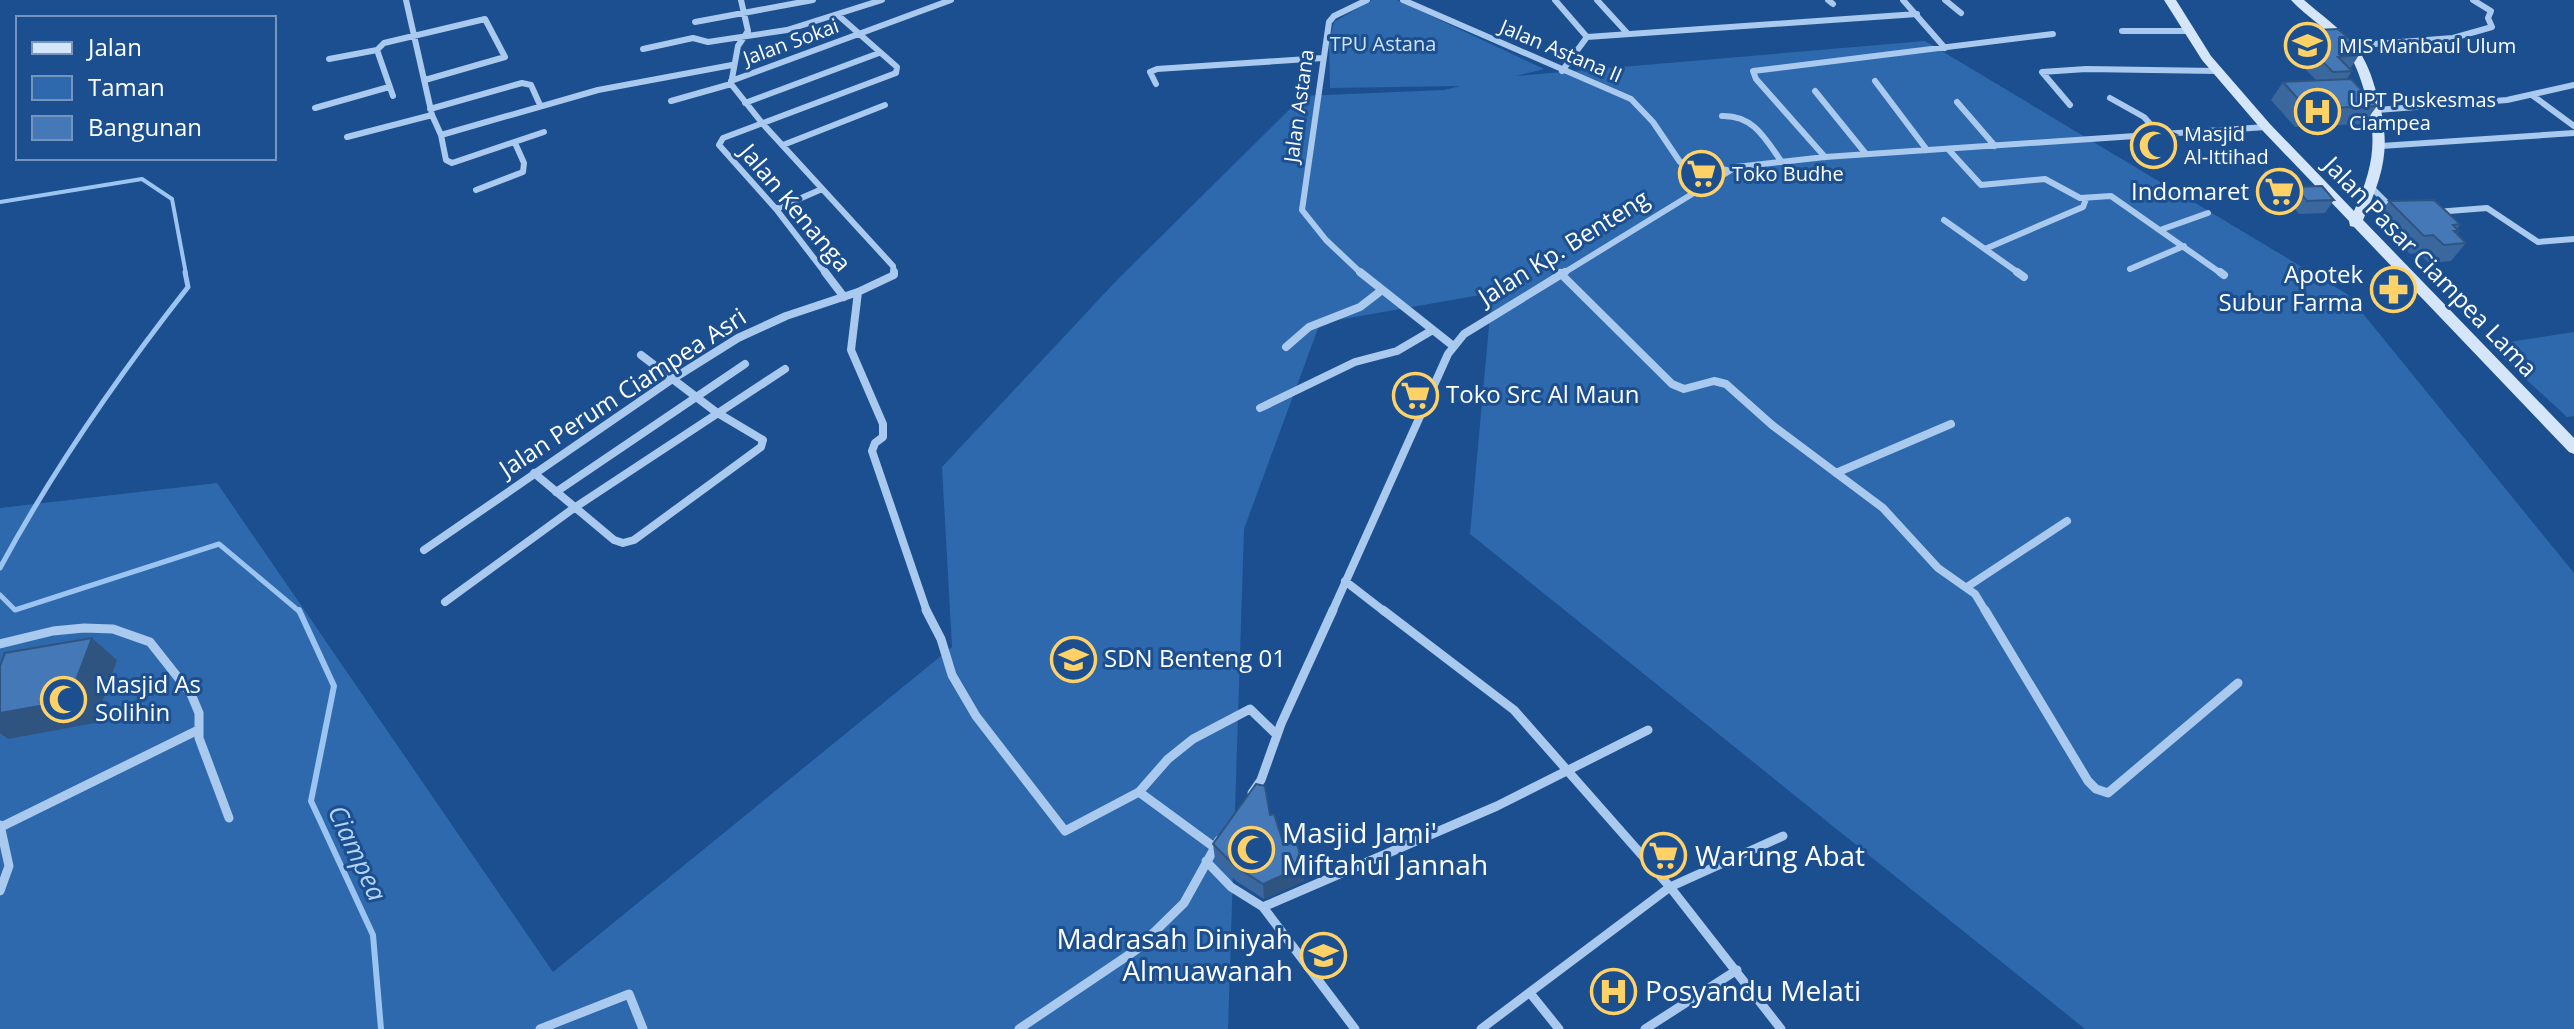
<svg xmlns="http://www.w3.org/2000/svg" width="2574" height="1029" font-family="'Open Sans',sans-serif">
	<style>
		.green { fill: #2e69ad }
		.lines { fill: none; stroke-linecap: round; stroke-linejoin: round }
		.stream-far2 { stroke: #9cc4f0; stroke-width: 4 }
		.stream-far1 { stroke: #9cc4f0; stroke-width: 5 }
		.stream { stroke: #9cc4f0; stroke-width: 6 }
		.street-far2 { stroke: #a9c9ee; stroke-width: 6 }
		.street-far1 { stroke: #a9c9ee; stroke-width: 8 }
		.street { stroke: #a9c9ee; stroke-width: 9 }
		.secondary { fill: #d6e6fa; fill-rule: evenodd }
		.wall { fill: #3a679d }
		.shaded-wall { fill: #305480 }
		.building { fill: #4478b7; stroke: #305480; stroke-width: 2 }
		.labels { text-anchor: middle; stroke-width: 6; stroke-linejoin: round; paint-order: stroke }
		.far-street-label { font-size: 20px; fill: #fff; stroke: #1b4f8f }
		.far-park-label { font-size: 20px; fill: #cfe3fa; stroke: #1b4f8f }
		.far-poi-label { font-size: 20px; fill: #fff; stroke: #1b4f8f; text-anchor: start }
		.poi-label { font-size: 24px; fill: #fff; stroke: #1b4f8f; text-anchor: start }
		.street-label { font-size: 24px; fill: #fff; stroke: #1b4f8f }
		.water-label { font-size: 26px; font-style: italic; fill: #b5d3f5; stroke: #1b4f8f }
		.near-poi-label { font-size: 28px; fill: #fff; stroke: #1b4f8f; text-anchor: start }
	</style>
	<rect width="100%" height="100%" fill="#1b4f8f"/>
	<!-- green -->
	<path class="green" d="M1372 0H1397L1544 69 1516 76 1925 41 2347 294 2574 573V1029H2085L1470 534 1492 293 1320 323 1244 529 1228 1029H0V508L217 483 553 972 952 647 942 467 1117 280 1303 96 1444 90 1460 86 1330 88 1329 41 1334 22Z
		M2574 332V416L2567 417 2489 345Z"/>
	<g class="lines">
		<!-- stream-far2 -->
		<path class="stream-far2" d="M0 202 142 179 172 199 186 274"/>
		<!-- stream-far1 -->
		<path class="stream-far1" d="M0 568C54 468 118 376 188 287L185 272
			M0 595 15 610 219 544 300 612"/>
		<!-- stream -->
		<path class="stream" d="M299 610 334 686 311 801 373 935 381 1029"/>
		<!-- street-far2 -->
		<path class="street-far2" d="M406 0 432 115 441 135 598 90 732 65
			M741 0 748 31 738 46 731 84 762 123 893 266 894 274
			M1403 0 1631 99 1653 122 1680 162 1727 170
			M1555 0 1587 37 1562 71
			M1597 0 1628 34
			M1828 0 1833 4
			M1903 0 1945 48
			M1945 0 1961 13
			M695 22 813 0
			M2122 31H2188
			M1587 37 1917 14
			M2348 46 2453 38 2492 27 2488 18 2491 11 2473 0
			M643 49 693 38 708 42 787 30 882 0
			M377 50 393 96
			M329 59 377 50 384 43 485 19 505 57 425 80
			M731 81 951 0
			M1875 81 1927 150
			M1156 84 1150 72 1157 69 1323 58
			M1815 91 1866 154
			M2532 95 2574 126
			M2110 98 2144 117 2160 135
			M671 101 731 84
			M1957 102 1995 146
			M745 103 879 53
			M2070 105 2042 72 2086 69 2217 71
			M315 108 389 87
			M430 109 522 83 531 85 540 105
			M2377 110 2507 100 2574 85
			M1722 116C1753 115 1765 138 1781 161
			M2163 134 2266 127
			M441 135 446 160 452 163 544 132
			M347 137 432 115
			M783 145 885 105
			M2381 146 2574 133
			M1948 149 1981 185 2045 179 2080 198 2111 196 2222 274
			M1825 157 1756 79 1753 71 2053 34
			M2373 189 2395 211
			M476 190 523 172 524 163 515 143
			M776 209 822 189
			M2436 212 2487 208 2538 242 2574 239
			M1944 220 2020 274
			M2160 230 2208 213
			M1985 249 2083 207 2086 199
			M2130 269 2184 246
			M826 274 776 209 719 145 723 138 896 73 897 67 839 16
			M1362 274 1326 240 1302 210 1329 22 1334 16 1367 0
			M1562 274 1736 167 1825 157 2150 135"/>
		<!-- street-far1 -->
		<path class="street-far1" d="M825 272 844 297
			M1360 272 1452 345
			M2017 272 2024 277
			M2220 272 2224 275
			M1560 273 1672 384 1684 389 1714 381 1726 384 1772 425 1883 508 1938 568 1975 594 1986 612
			M858 292 851 350 883 424V437L875 443 872 451 927 612
			M1286 347 1309 327 1360 307 1382 290
			M1260 408 1355 362 1397 351 1431 331
			M534 473 614 540 623 543 634 540 761 447 763 440 716 412 641 355
			M1836 473 1951 424
			M556 492 745 364
			M424 550 671 380 738 338 786 316 858 292 894 275V272
			M1345 581 1385 612
			M1967 587 2067 521
			M445 602 574 508 785 369
			M1332 612 1448 354 1464 334 1565 272"/>
		<!-- street -->
		<path class="street" d="M926 610 941 639 952 675 976 716 1065 831 1139 792 1168 759 1193 739 1250 709 1277 735
			M1383 610 1514 710 1670 887 1781 1029
			M1985 610 2088 781 2096 789 2108 793 2238 683
			M0 644 53 631 84 628 113 629 150 642 191 694 199 713V738L229 818
			M1139 792 1214 847
			M1252 793 1261 780 1281 724 1333 610
			M0 825 9 866 0 891
			M1 827 198 730
			M1206 861 1231 887 1263 907 1355 1029
			M1263 907 1497 806 1648 730
			M1530 993 1559 1029
			M540 1029 629 994 643 1029
			M1019 1029 1136 950 1184 903 1219 840
			M1481 1029 1670 887 1783 836
			M1645 1029 1737 970"/>
		<!-- secondary -->
		<path class="secondary" d="M2164 0H2176L2211 56 2270 124 2354 211C2373 168 2378 142 2366 96 2360 78 2356 61 2343 46 2327 29 2307 17 2291 0H2304C2321 15 2340 28 2354 45 2367 60 2372 77 2377 95 2392 146 2384 173 2363 220L2574 438V454L2569 452 2354 227 2350 226 2349 221 2262 130 2202 60Z"/>
	</g>
	<!-- wall -->
	<path class="wall" d="M2292 31 2354 43 2350 47 2359 55 2350 69 2352 71 2346 80 2377 106 2364 124 2295 127 2271 100 2283 82 2317 81 2283 46Z
		M2143 131 2177 135 2170 148 2151 154 2136 143Z
		M2266 170 2301 184 2299 187 2334 200 2325 213 2299 214 2287 199 2289 196H2268L2258 182Z
		M2389 201 2460 224 2457 229 2459 231 2457 234 2466 243 2451 261 2429 263 2418 253 2410 254 2375 220Z
		M1270 815 1284 845 1304 881 1264 899 1236 881 1215 859 1213 844Z"/>
	<!-- shaded-wall -->
	<path class="shaded-wall" d="M2177 135 2170 148 2151 154 2158 141Z
		M92 638 117 660 95 723 8 739 0 733V713Z
		M1304 866V881L1264 899 1263 884Z"/>
	<!-- building -->
	<path class="building" d="M2338 29 2354 43H2346L2359 55 2338 57 2352 71 2333 72 2292 31Z
		M2351 79 2377 106 2307 109 2283 82Z
		M2164 128 2177 135 2158 141 2143 131Z
		M2266 170H2291L2301 184H2276Z
		M2322 186 2334 200 2307 201 2295 187Z
		M2434 200 2460 224 2453 225 2459 231H2454L2466 243 2444 245 2433 235 2424 236 2389 201Z
		M92 638 68 701 0 713V666L5 653Z
		M1256 784 1265 786 1270 815 1274 814 1284 845 1296 841 1304 866 1263 884 1235 866 1213 844Z"/>
	<!-- icons -->
	<defs>
		<symbol id="school-ring" viewBox="-11 -11 22 22"><circle r="9.5" fill="#1b4f8f" stroke="#ffd166" stroke-width="1.5"/><path d="M0-5L7-2L0 1L-7-2ZM-4 1L0 2.5L4 1V4Q0 6-4 4Z" fill="#ffd166"/></symbol>
		<symbol id="hospital-ring" viewBox="-11 -11 22 22"><circle r="9.5" fill="#1b4f8f" stroke="#ffd166" stroke-width="1.5"/><path d="M-5-5h3v3.5h4V-5h3V5h-3V1.5h-4V5h-3Z" fill="#ffd166"/></symbol>
		<symbol id="mosque-ring" viewBox="-11 -11 22 22"><circle r="9.5" fill="#1b4f8f" stroke="#ffd166" stroke-width="1.5"/><path d="M3.5-4.9A6 6 0 1 0 3.5 4.9A5 5 0 1 1 3.5-4.9Z" fill="#ffd166"/></symbol>
		<symbol id="supermarket-ring" viewBox="-11 -11 22 22"><circle r="9.5" fill="#1b4f8f" stroke="#ffd166" stroke-width="1.5"/><path d="M-6-5.5h2.5l.6 2H6L4.5 2H-2.5L-4.4-4H-6ZM-1.5 3.2a1.3 1.3 0 1 0 .1 0ZM3 3.2a1.3 1.3 0 1 0 .1 0Z" fill="#ffd166"/></symbol>
		<symbol id="pharmacy-ring" viewBox="-11 -11 22 22"><circle r="9.5" fill="#1b4f8f" stroke="#ffd166" stroke-width="1.5"/><path d="M-2-6h4v4h4v4h-4v4h-4v-4h-4v-4h4Z" fill="#ffd166"/></symbol>
	</defs>
	<g fill-rule="evenodd">
		<use href="#school-ring" x="2282" y="20" width="51" height="51"/>
		<use href="#hospital-ring" x="2292" y="86" width="51" height="51"/>
		<use href="#mosque-ring" x="2128" y="120" width="51" height="51"/>
		<use href="#supermarket-ring" x="1676" y="148" width="51" height="51"/>
		<use href="#supermarket-ring" x="2254" y="166" width="51" height="51"/>
		<use href="#pharmacy-ring" x="2368" y="264" width="51" height="51"/>
		<use href="#supermarket-ring" x="1390" y="370" width="51" height="51"/>
		<use href="#school-ring" x="1048" y="634" width="51" height="51"/>
		<use href="#mosque-ring" x="38" y="674" width="51" height="51"/>
		<use href="#mosque-ring" x="1226" y="824" width="51" height="51"/>
		<use href="#supermarket-ring" x="1638" y="830" width="51" height="51"/>
		<use href="#school-ring" x="1298" y="930" width="51" height="51"/>
		<use href="#hospital-ring" x="1588" y="966" width="51" height="51"/>
	</g>
	<g class="labels">
		<!-- far-street labels -->
		<g class="far-street-label">
			<text transform="translate(791 42) rotate(-20)" y="7">Jalan Sokai</text>
			<text transform="translate(1561 51) rotate(23)" y="7">Jalan Astana II</text>
			<text transform="translate(1299 106) rotate(-82)" y="7">Jalan Astana</text>
		</g>
		<!-- far-park labels -->
		<g class="far-park-label">
			<text x="1383" y="51">TPU Astana</text>
		</g>
		<!-- far-poi labels -->
		<g class="far-poi-label">
			<text x="2339" y="53">MIS Manbaul Ulum</text>
			<text x="2349" y="107">UPT Puskesmas<tspan x="2349" dy="23">Ciampea</tspan></text>
			<text x="2184" y="141">Masjid<tspan x="2184" dy="23">Al-Ittihad</tspan></text>
			<text x="1732" y="181">Toko Budhe</text>
		</g>
		<!-- poi labels -->
		<g class="poi-label">
			<text x="2249" y="200" text-anchor="end">Indomaret</text>
			<text x="2363" y="283" text-anchor="end">Apotek<tspan x="2363" dy="28">Subur Farma</tspan></text>
			<text x="1446" y="403">Toko Src Al Maun</text>
			<text x="1104" y="667">SDN Benteng 01</text>
			<text x="95" y="693">Masjid As<tspan x="95" dy="28">Solihin</tspan></text>
		</g>
		<!-- street labels -->
		<g class="street-label">
			<text transform="translate(795 208) rotate(50)" y="8">Jalan Kenanga</text>
			<text transform="translate(1564 248) rotate(-32)" y="8">Jalan Kp. Benteng</text>
			<text transform="translate(2430 267) rotate(46)" y="8">Jalan Pasar Ciampea Lama</text>
			<text transform="translate(623 393) rotate(-33)" y="8">Jalan Perum Ciampea Asri</text>
		</g>
		<!-- water labels -->
		<g class="water-label">
			<text transform="translate(357 853) rotate(65)" y="9">Ciampea</text>
		</g>
		<!-- near-poi labels -->
		<g class="near-poi-label">
			<text x="1282" y="843">Masjid Jami'<tspan x="1282" dy="32">Miftahul Jannah</tspan></text>
			<text x="1695" y="866">Warung Abat</text>
			<text x="1293" y="949" text-anchor="end">Madrasah Diniyah<tspan x="1293" dy="32">Almuawanah</tspan></text>
			<text x="1645" y="1001">Posyandu Melati</text>
		</g>
	</g>
	<!-- legend -->
	<rect x="16" y="16" width="260" height="144" fill="#1b4f8f" stroke="#7695bc" stroke-width="2"/>
	<rect x="32" y="42" width="40" height="12" fill="#d6e6fa" stroke="#7695bc" stroke-width="2"/>
	<text x="88" y="56" font-size="24" fill="#ffffff">Jalan</text>
	<rect x="32" y="76" width="40" height="24" fill="#2e69ad" stroke="#7695bc" stroke-width="2"/>
	<text x="88" y="96" font-size="24" fill="#ffffff">Taman</text>
	<rect x="32" y="116" width="40" height="24" fill="#4478b7" stroke="#7695bc" stroke-width="2"/>
	<text x="88" y="136" font-size="24" fill="#ffffff">Bangunan</text>
</svg>
